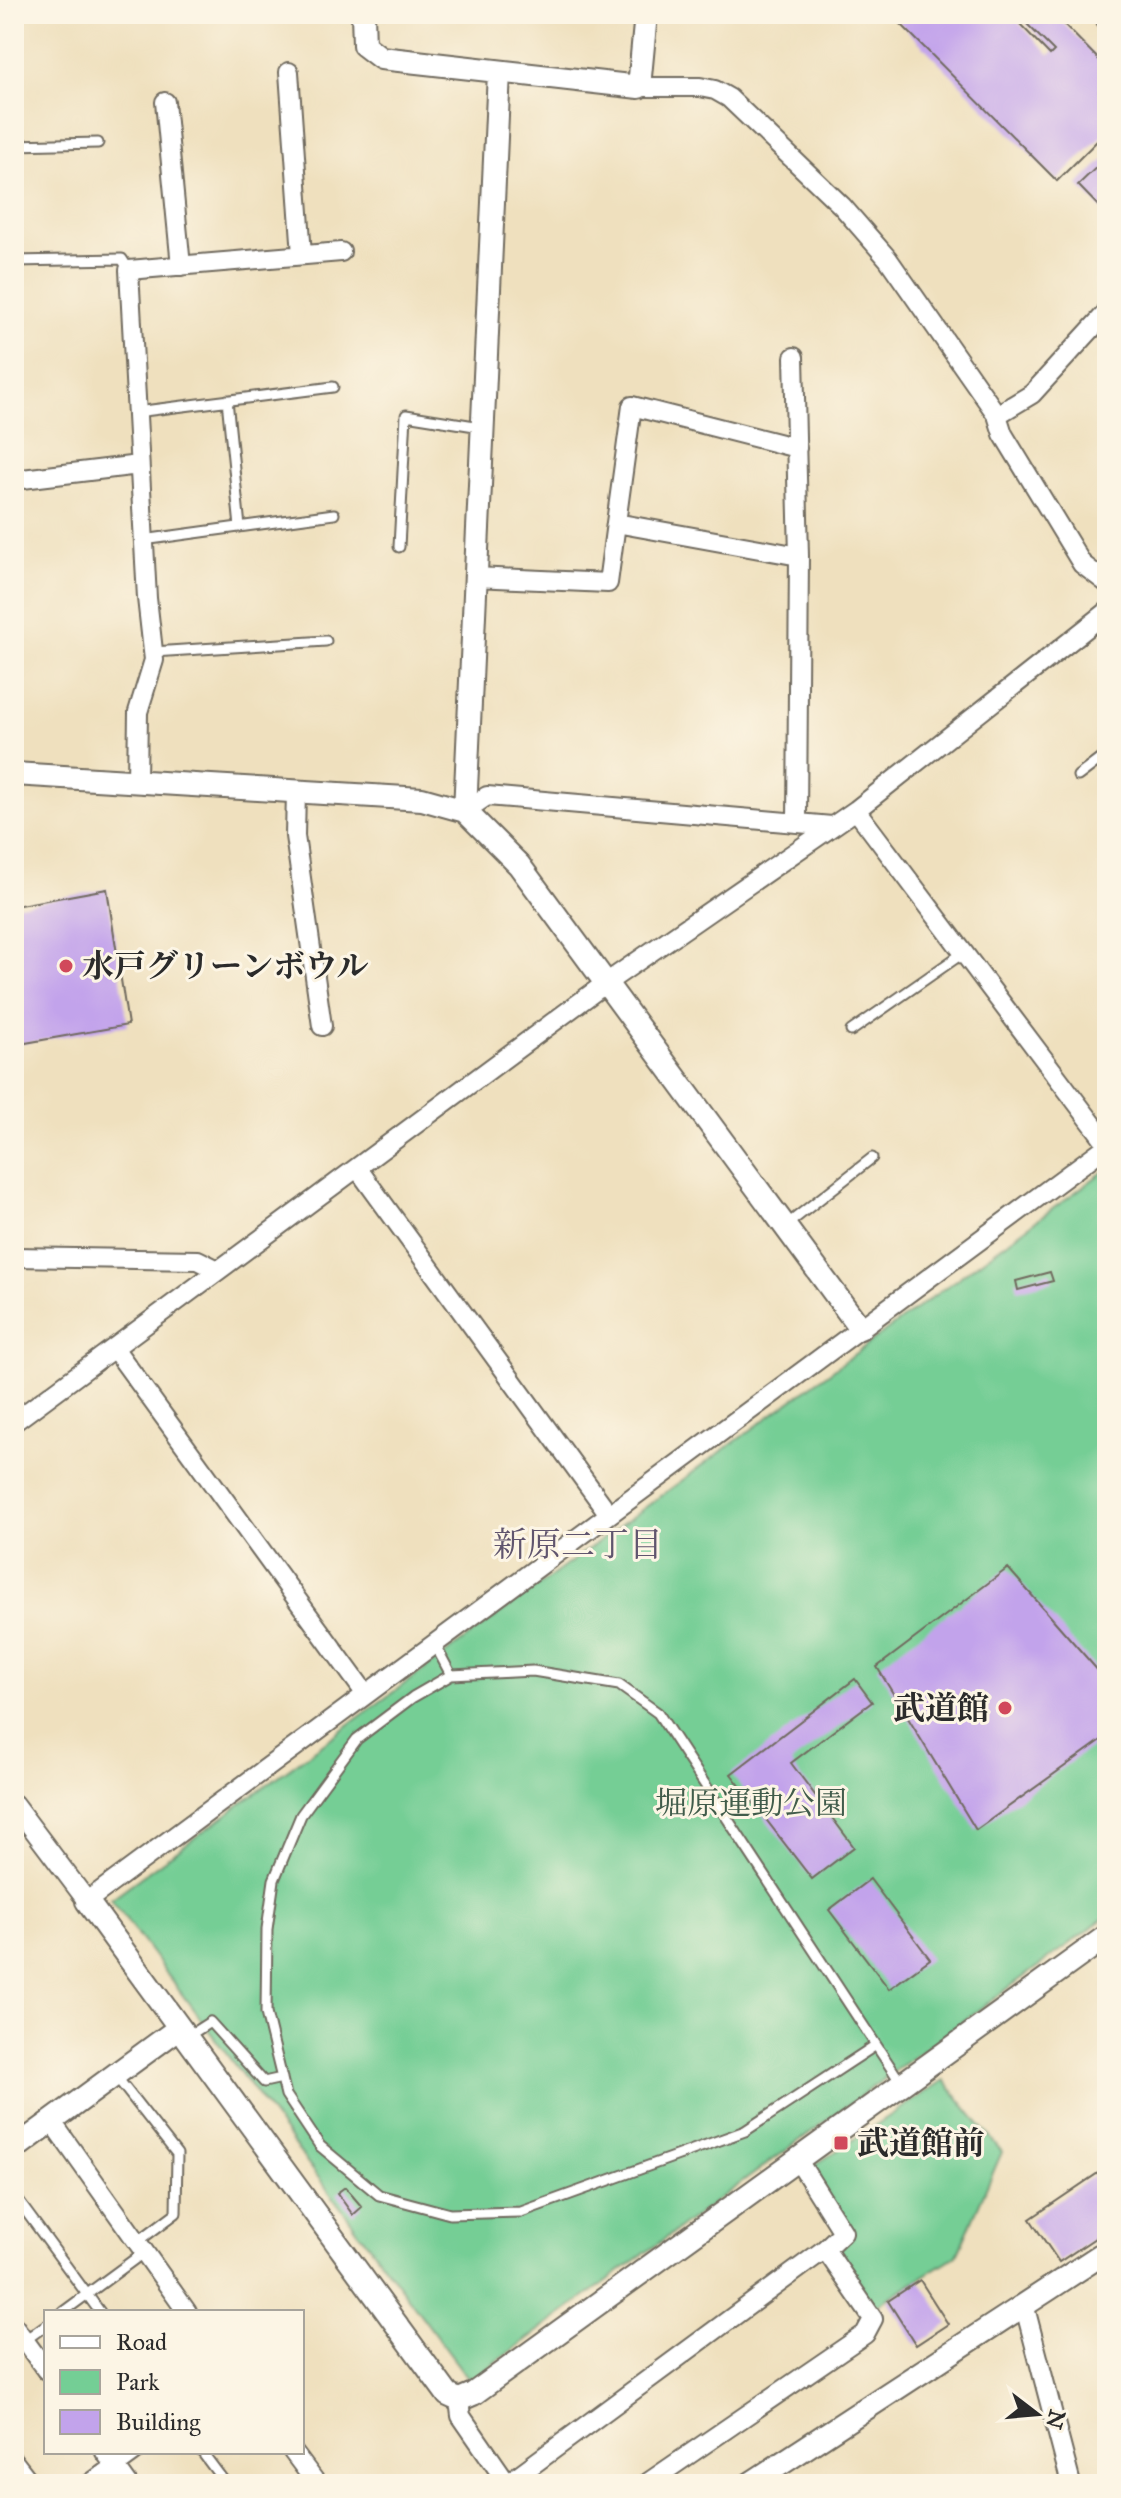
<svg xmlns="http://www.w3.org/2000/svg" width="1121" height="2498" font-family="'IM FELL Great Primer','Noto Serif JP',serif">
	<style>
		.green { fill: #74ce95; stroke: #507c60; stroke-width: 2 }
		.building { fill: #c2a3eb }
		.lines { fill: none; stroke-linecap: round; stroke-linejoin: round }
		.service-casing { stroke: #706a5e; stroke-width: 13 }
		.minor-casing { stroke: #706a5e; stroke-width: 22 }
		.tertiary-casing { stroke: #706a5e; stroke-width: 26 }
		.service { stroke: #fff; stroke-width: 9 }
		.minor { stroke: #fff; stroke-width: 18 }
		.tertiary { stroke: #fff; stroke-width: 22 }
		.poi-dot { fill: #d1495b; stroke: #fcf5e5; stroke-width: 3 }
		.labels { text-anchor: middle; stroke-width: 6; stroke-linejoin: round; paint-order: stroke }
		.poi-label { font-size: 32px; font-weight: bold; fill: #2b2b2b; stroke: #fcf5e5; text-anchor: start }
		.park-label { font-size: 32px; fill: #415c4b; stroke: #fcf5e5 }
		.neighbourhood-label { font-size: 34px; fill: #60556e; stroke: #fcf5e5 }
	</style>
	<rect width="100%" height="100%" fill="#fcf5e5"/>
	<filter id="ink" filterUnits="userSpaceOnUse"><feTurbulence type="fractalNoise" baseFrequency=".0125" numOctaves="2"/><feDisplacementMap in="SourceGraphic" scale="16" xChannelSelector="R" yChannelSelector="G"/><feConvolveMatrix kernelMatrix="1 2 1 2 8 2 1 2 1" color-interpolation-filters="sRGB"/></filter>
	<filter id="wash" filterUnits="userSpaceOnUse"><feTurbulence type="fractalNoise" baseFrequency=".006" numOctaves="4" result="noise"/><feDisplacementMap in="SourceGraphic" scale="32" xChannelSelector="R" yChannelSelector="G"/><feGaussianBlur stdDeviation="1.8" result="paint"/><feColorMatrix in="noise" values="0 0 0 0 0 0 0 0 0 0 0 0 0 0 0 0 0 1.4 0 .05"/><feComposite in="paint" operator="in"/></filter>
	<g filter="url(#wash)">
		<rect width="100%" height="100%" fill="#efe0be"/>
		<!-- green -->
		<path class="green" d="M1107 1169V1916L470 2381 111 1899Z
			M944 2080 1002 2152 957 2255 871 2309 830 2250 847 2231 809 2169Z"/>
		<g id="blocks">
			<!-- building -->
			<path class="building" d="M891 14H1028L1019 23 1050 55 1054 51 1027 24 1037 14H1054L1107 68V83L1099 91 1107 99V131L1057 181Z
				M1107 157V215L1078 185Z
				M107 889 128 1025 14 1045V906Z
				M1050 1272 1053 1281 1018 1290 1016 1281Z
				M1008 1568 1107 1681V1736L976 1830 877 1667Z
				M855 1679 872 1702 791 1763 854 1847 812 1879 731 1774Z
				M870 1879 930 1959 889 1989 829 1910Z
				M1107 2167V2230L1059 2262 1030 2219Z
				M345 2187 362 2207 353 2215 337 2193Z
				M920 2280 948 2324 916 2345 888 2301Z"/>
		</g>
	</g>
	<g filter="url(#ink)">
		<use href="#blocks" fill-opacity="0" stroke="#706a5e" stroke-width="2"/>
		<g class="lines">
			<defs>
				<path id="service" d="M14 145 98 143
					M14 261 122 259 129 270
					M227 400 240 527
					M136 412 333 387
					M143 540 334 514
					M399 547 406 415 481 427
					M153 652 326 641
					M1078 776 1107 754
					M851 1031 963 953
					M784 1227 872 1158
					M434 1643 451 1675
					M188 2036 210 2022 264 2082 282 2078
					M876 2045 745 2131 521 2212 450 2214 379 2195 320 2146 286 2095 266 2013 267 1929 274 1880 301 1815 357 1739 413 1697 451 1675 533 1671 619 1685 658 1713 876 2045 901 2083
					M115 2075 177 2154 176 2213 136 2243
					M14 2195 100 2312
					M63 2312 143 2253
					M14 2348 46 2325
					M202 2452 226 2484"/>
				<path id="minor" d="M1102 14 1107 21
					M289 72 302 255
					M639 87H700L715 90 729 98 842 206 888 259 997 415 1003 434 1082 564 1107 583
					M165 102 181 266
					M794 357 799 556
					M997 415 1032 394 1107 312
					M14 480 139 465
					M616 523 632 406 797 448
					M474 577 608 583 616 523 799 556 797 822
					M137 781 138 712 154 660 147 598 129 270 341 252
					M296 791 295 836 322 1026
					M856 810 1107 1143
					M465 811 487 796 832 826
					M358 1169 609 1514
					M14 1257 198 1260 216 1269
					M114 1348 365 1693
					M14 1422 606 983 856 810 1107 612
					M14 1804 87 1901 1107 1146
					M52 2122 187 2312
					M1024 2304 1071 2484
					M14 2326 46 2370
					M459 2400 461 2416 508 2484
					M105 2452 128 2484
					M293 2452 317 2484
					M14 2462 31 2484
					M508 2483 825 2249 843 2232 797 2159
					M90 2484 134 2452
					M646 2484 865 2334 873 2319 825 2249"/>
				<path id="tertiary" d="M363 14 364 45 381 58 639 87 646 14
					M14 774 422 799 465 811 519 865 860 1328
					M465 811 499 72
					M87 1901 448 2395 459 2400 473 2394 1107 1936
					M14 2149 179 2028
					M750 2484 1107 2251"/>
			</defs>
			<!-- service casing -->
			<use href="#service" class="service-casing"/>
			<!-- minor casing -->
			<use href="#minor" class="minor-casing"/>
			<!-- tertiary casing -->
			<use href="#tertiary" class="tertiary-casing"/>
			<!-- service -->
			<use href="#service" class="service"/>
			<!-- minor -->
			<use href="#minor" class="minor"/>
			<!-- tertiary -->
			<use href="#tertiary" class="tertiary"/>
		</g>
	</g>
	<!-- markers -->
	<g class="poi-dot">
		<circle cx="66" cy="966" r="8"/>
		<circle cx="1005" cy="1708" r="8"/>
		<rect x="833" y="2135" width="16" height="16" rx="4"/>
	</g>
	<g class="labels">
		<!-- poi labels -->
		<g class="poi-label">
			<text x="82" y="977">水戸グリーンボウル</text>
			<text x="989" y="1719" text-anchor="end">武道館</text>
			<text x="857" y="2154">武道館前</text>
		</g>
		<!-- park labels -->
		<g class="park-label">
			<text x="751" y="1814">堀原運動公園</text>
		</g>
		<!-- neighbourhood labels -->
		<g class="neighbourhood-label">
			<text x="578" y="1556">新原二丁目</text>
		</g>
	</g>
	<!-- margin -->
	<rect width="1121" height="2498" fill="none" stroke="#fcf5e5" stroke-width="48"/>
	<!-- legend -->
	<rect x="44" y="2310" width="260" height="144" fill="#fcf5e5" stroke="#a8a49b" stroke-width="2"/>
	<rect x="60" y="2336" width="40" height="12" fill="#ffffff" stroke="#a8a49b" stroke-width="2"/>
	<text x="116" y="2350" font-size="24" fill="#2b2b2b">Road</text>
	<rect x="60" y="2370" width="40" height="24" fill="#74ce95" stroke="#a8a49b" stroke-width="2"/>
	<text x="116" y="2390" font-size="24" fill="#2b2b2b">Park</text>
	<rect x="60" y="2410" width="40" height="24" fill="#c2a3eb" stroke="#a8a49b" stroke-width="2"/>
	<text x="116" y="2430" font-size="24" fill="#2b2b2b">Building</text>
	<!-- north arrow -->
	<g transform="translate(1037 2414) rotate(106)" stroke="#fcf5e5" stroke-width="6" paint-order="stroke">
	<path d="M0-6L14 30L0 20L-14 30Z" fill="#2b2b2b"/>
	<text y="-12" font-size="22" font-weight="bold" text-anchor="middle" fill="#2b2b2b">N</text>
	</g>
</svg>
